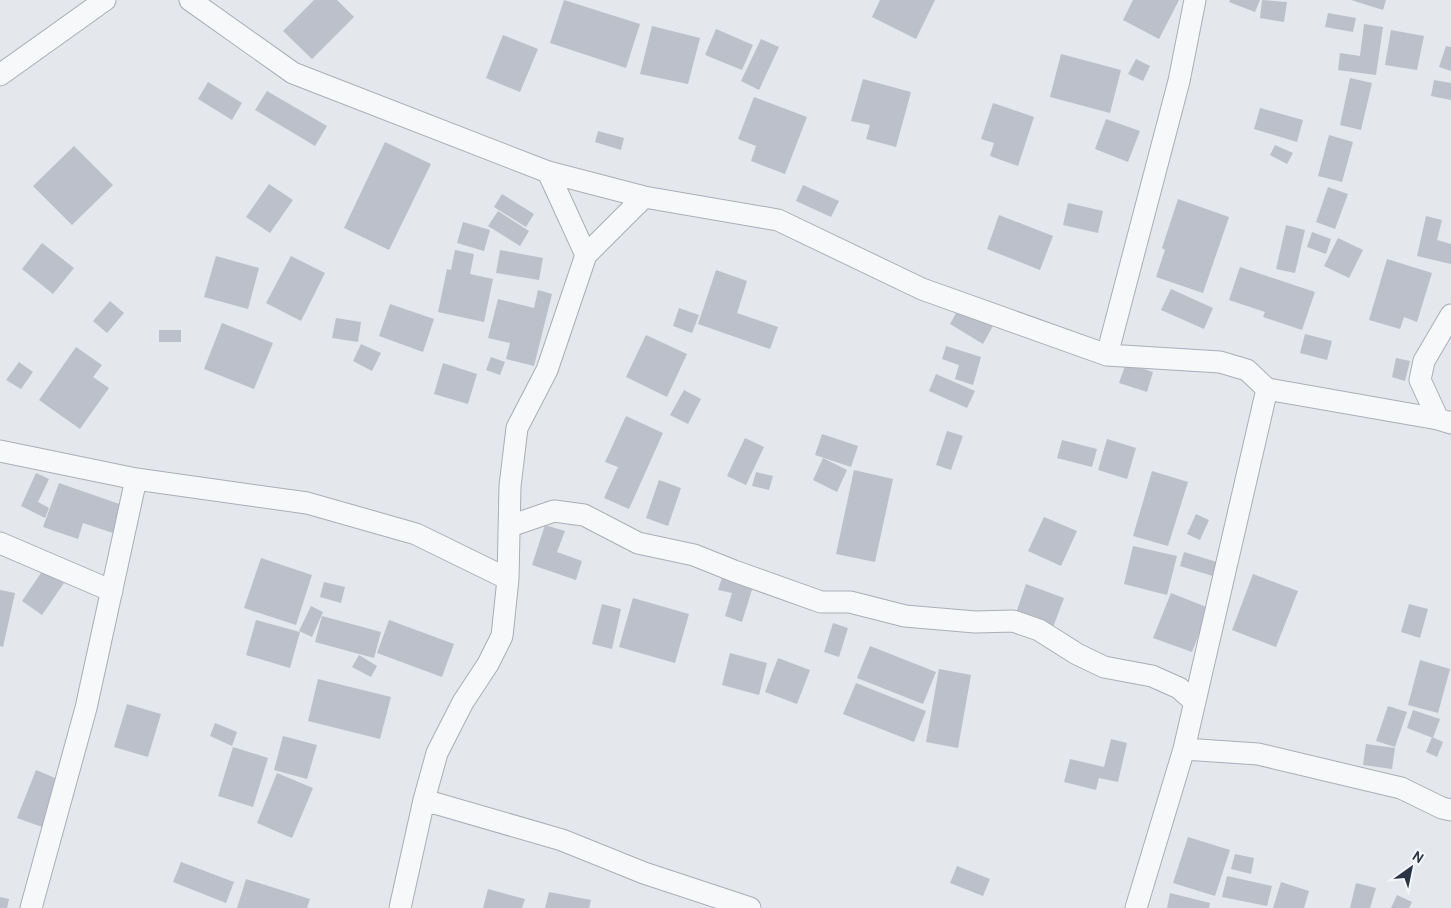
<svg xmlns="http://www.w3.org/2000/svg" width="1451" height="908" font-family="Cabin,sans-serif">
	<style>
		.building { fill: #bbc0ca }
		.lines { fill: none; stroke-linecap: round; stroke-linejoin: round }
		.minor-casing { stroke: #a9aeb7; stroke-width: 23 }
		.minor { stroke: #f7f8fa; stroke-width: 21 }
	</style>
	<rect width="100%" height="100%" fill="#e4e7ec"/>
	<!-- building -->
	<path class="building" d="M314 0H337L354 17 312 59 283 31Z
		M564 0 640 24 626 68 550 43Z
		M880 0H935L916 39 872 17Z
		M1133 0H1179L1159 39 1123 20Z
		M1230 0H1260L1255 12 1229 2Z
		M1262 0 1287 2 1284 22 1260 18Z
		M1351 0H1386L1383 10Z
		M1328 13 1356 18 1353 32 1325 27Z
		M1364 24 1383 27 1376 75 1338 70 1340 53 1360 56Z
		M652 26 700 38 688 84 640 74Z
		M716 29 753 45 742 70 705 55Z
		M1391 30 1424 36 1417 70 1385 65Z
		M503 35 538 49 520 92 486 78Z
		M761 39 779 47 759 90 741 81Z
		M1446 46 1451 47V71L1439 67Z
		M1061 54 1121 70 1110 113 1050 97Z
		M1136 59 1150 66 1143 81 1128 74Z
		M1350 78 1372 83 1361 130 1340 125Z
		M863 79 911 92 896 147 866 139 870 125 851 121Z
		M1434 80 1451 83V100L1431 96Z
		M208 82 242 103 232 120 198 99Z
		M267 91 327 126 315 146 255 110Z
		M754 97 807 117 785 174 751 161 756 146 738 139Z
		M993 103 1034 117 1018 166 990 156 994 143 981 139Z
		M1260 108 1303 120 1297 142 1254 129Z
		M1106 119 1140 131 1128 162 1095 149Z
		M598 131 624 138 621 150 595 142Z
		M1329 135 1353 142 1342 182 1318 176Z
		M385 142 431 164 389 250 344 228Z
		M1275 145 1293 153 1287 164 1270 155Z
		M74 146 113 185 72 225 33 186Z
		M269 184 293 200 270 233 246 217Z
		M803 185 839 201 831 217 796 201Z
		M1328 187 1348 194 1335 229 1316 222Z
		M502 194 534 214 526 227 494 207Z
		M1178 199 1229 217 1203 293 1156 277 1165 250 1162 248Z
		M1068 203 1103 211 1098 233 1063 225Z
		M498 211 529 231 520 246 488 226Z
		M999 215 1053 236 1040 270 987 249Z
		M1426 216 1442 220 1437 240 1451 244V264L1417 256Z
		M463 222 490 230 484 251 457 243Z
		M1286 225 1305 230 1295 273 1276 269Z
		M1312 232 1331 239 1326 254 1307 247Z
		M1338 238 1363 250 1349 278 1324 266Z
		M42 243 74 268 53 294 22 269Z
		M455 250 474 254 470 274 493 279 484 322 438 312 447 269 451 270Z
		M500 250 543 258 539 280 496 273Z
		M216 256 259 268 248 309 204 297Z
		M291 256 325 273 301 321 266 303Z
		M1387 259 1432 273 1417 322 1404 317 1400 329 1369 320Z
		M1240 267 1315 292 1302 330 1263 317 1265 312 1229 300Z
		M716 270 747 281 737 313 778 327 770 349 698 324Z
		M1171 289 1213 308 1204 329 1161 310Z
		M538 290 552 294 534 366 506 359 510 343 488 338 498 299 534 308Z
		M110 301 124 313 107 333 93 321Z
		M390 304 434 319 423 352 379 336Z
		M961 304 994 324 983 344 950 324Z
		M679 308 699 315 692 333 673 326Z
		M336 318 361 322 358 342 332 338Z
		M222 323 273 343 254 389 204 369Z
		M159 330H181V342H159Z
		M1305 334 1332 341 1327 360 1300 353Z
		M646 335 687 354 667 397 626 377Z
		M361 344 381 353 372 371 353 361Z
		M946 346 981 357 973 385 955 379 959 365 942 359Z
		M76 347 102 365 93 377 109 388 80 429 39 400Z
		M491 357 505 362 500 375 486 370Z
		M1396 358 1410 361 1405 381 1392 377Z
		M19 362 33 372 21 389 6 380Z
		M443 363 477 374 468 404 434 394Z
		M1126 363 1153 372 1147 392 1119 383Z
		M936 374 975 391 967 408 929 391Z
		M684 390 701 399 688 424 670 415Z
		M626 416 663 433 629 509 604 498 618 467 605 462Z
		M947 431 963 436 951 470 936 465Z
		M822 434 858 446 851 467 815 455Z
		M745 438 764 447 746 485 727 476Z
		M1107 439 1136 448 1127 479 1098 470Z
		M1062 440 1097 449 1092 467 1057 458Z
		M823 458 847 470 837 492 813 480Z
		M854 470 893 479 875 562 836 554Z
		M1152 471 1188 482 1168 546 1133 536Z
		M756 472 773 476 769 490 752 486Z
		M36 473 49 479 38 502 49 508 45 518 21 506Z
		M659 480 681 488 668 526 646 518Z
		M59 483 125 506 116 534 83 523 78 539 43 527Z
		M1196 514 1209 520 1200 540 1187 534Z
		M1044 517 1077 531 1061 566 1028 551Z
		M545 525 565 531 557 552 582 561 576 580 532 565Z
		M1133 546 1177 556 1167 595 1124 584Z
		M1184 552 1220 563 1216 577 1180 566Z
		M261 558 312 575 296 625 244 608Z
		M43 570 64 583 42 615 22 601Z
		M724 571 755 580 742 622 725 616 732 593 718 590Z
		M1253 574 1298 591 1276 647 1232 630Z
		M324 582 345 587 341 603 320 597Z
		M1026 584 1064 598 1052 630 1015 616Z
		M0 590 15 593 3 647 0 646Z
		M1171 593 1209 608 1192 652 1153 638Z
		M633 598 689 614 675 663 619 647Z
		M602 604 621 609 612 649 592 644Z
		M1409 604 1428 609 1420 638 1401 632Z
		M311 606 323 612 312 637 299 631Z
		M322 616 381 632 374 658 315 642Z
		M256 620 300 632 290 668 246 655Z
		M389 620 454 644 442 677 377 653Z
		M833 623 848 628 839 657 824 652Z
		M870 646 936 672 923 704 857 678Z
		M730 653 767 663 759 695 722 685Z
		M359 655 377 666 371 677 352 667Z
		M778 658 810 670 797 704 765 692Z
		M1420 660 1450 669 1438 713 1408 705Z
		M939 669 971 675 958 748 926 742Z
		M318 679 391 697 380 739 308 721Z
		M856 683 926 711 914 742 843 714Z
		M127 704 161 714 148 757 114 747Z
		M1388 706 1407 712 1395 747 1376 741Z
		M1413 710 1440 719 1433 738 1407 728Z
		M215 723 237 732 232 746 210 736Z
		M283 736 317 745 307 779 274 770Z
		M1432 737 1443 742 1437 757 1426 752Z
		M1111 739 1127 743 1118 782 1099 778 1096 790 1064 782 1070 759 1104 767Z
		M1366 744 1395 748 1392 769 1363 765Z
		M233 747 268 758 253 807 218 796Z
		M36 770 60 780 42 827 17 818Z
		M277 773 313 788 292 838 257 823Z
		M1188 837 1230 850 1215 896 1173 883Z
		M1235 854 1254 858 1251 874 1231 869Z
		M181 862 234 882 226 903 173 882Z
		M957 866 990 879 983 896 950 883Z
		M1227 876 1272 886 1267 906 1222 897Z
		M246 879 310 899 307 908H237Z
		M1281 882 1309 891 1304 908H1273Z
		M1356 883 1376 888 1370 908H1350Z
		M488 889 525 899 522 908H483Z
		M549 892 591 900 589 908H545Z
		M1170 893 1210 903 1209 908H1167Z
		M1397 895 1412 902 1409 908H1391Z
		M0 897 9 899 7 908H0Z"/>
	<g class="lines">
		<defs>
			<path id="minor" d="M190 0 293 73 548 172 644 197 778 220 922 289 1107 355 1220 362 1247 370 1267 389 1438 419 1451 423
				M0 75 105 0
				M548 172 586 255
				M1107 355 1179 81 1195 0
				M1438 419 1420 380 1424 361 1451 315
				M0 451 136 479 307 503 416 534 508 579
				M510 526 554 511 584 515 638 543 694 555 734 571 821 602H850L905 616 975 622 1013 621 1039 630 1077 654 1104 667 1152 676 1179 688 1195 702
				M0 543 112 591
				M1184 749 1258 754 1401 788 1442 808 1451 810
				M424 800 562 840 644 873 750 908
				M31 908 86 708 136 479
				M400 908 424 800 437 753 463 702 488 664 502 636 508 579 510 486 517 428 547 370 586 255 644 197
				M1136 908 1184 749 1267 389"/>
		</defs>
		<!-- minor casing -->
		<use href="#minor" class="minor-casing"/>
		<!-- minor -->
		<use href="#minor" class="minor"/>
	</g>
	<!-- north arrow -->
	<g transform="translate(1411 868) rotate(33)" stroke="#f4f6f9" stroke-width="4" paint-order="stroke">
	<path d="M0-4L9 19L0 12L-9 19Z" fill="#2b3445"/>
	<text y="-8" font-size="14" font-weight="bold" text-anchor="middle" fill="#2b3445">N</text>
	</g>
</svg>
